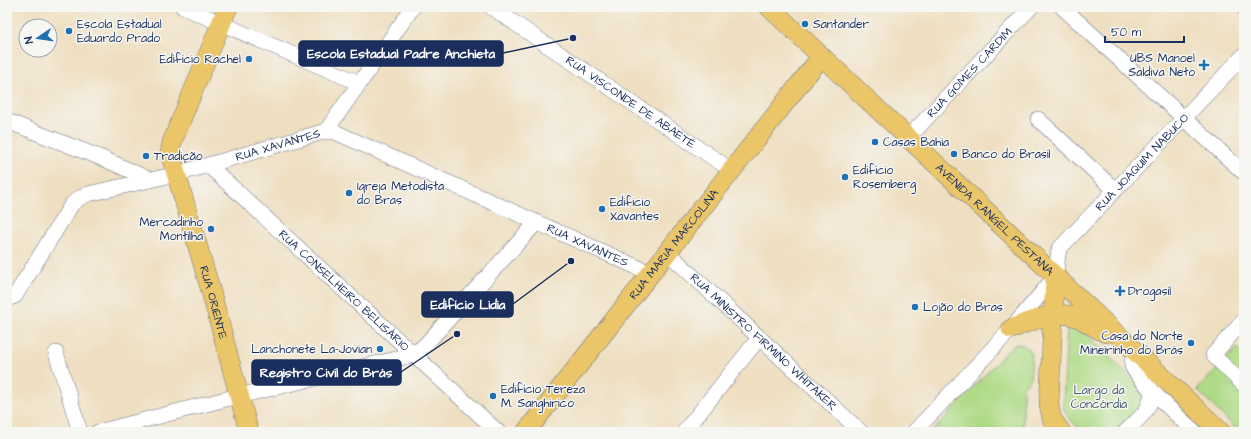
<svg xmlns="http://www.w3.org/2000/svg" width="1251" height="439" font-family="'Architects Daughter',sans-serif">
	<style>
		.green { fill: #afda86; stroke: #658472 }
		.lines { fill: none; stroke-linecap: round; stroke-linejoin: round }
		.minor-casing { stroke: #656d81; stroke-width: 16 }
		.major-casing { stroke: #656d81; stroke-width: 20 }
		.minor { stroke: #fff; stroke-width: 15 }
		.major { stroke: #ebc669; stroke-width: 19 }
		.poi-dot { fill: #1f6fb2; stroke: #f6f6f2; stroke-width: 1.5 }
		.labels { text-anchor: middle; stroke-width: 3; stroke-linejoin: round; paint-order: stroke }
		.poi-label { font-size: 12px; fill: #1b2f5e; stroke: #f6f6f2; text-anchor: start }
		.street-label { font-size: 12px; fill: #1b2f5e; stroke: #f6f6f2 }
		.park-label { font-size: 12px; fill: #405a68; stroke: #f6f6f2 }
		.leader { fill: none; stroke: #1b2f5e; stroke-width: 1.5 }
		.callout-dot { fill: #1b2f5e; stroke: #f6f6f2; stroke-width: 1.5 }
		.callout { fill: #1b2f5e; stroke: #1b2f5e; stroke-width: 1.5 }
		.callout-label { font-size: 13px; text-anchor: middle; font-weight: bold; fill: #fff }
	</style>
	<rect width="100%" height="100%" fill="#f6f6f2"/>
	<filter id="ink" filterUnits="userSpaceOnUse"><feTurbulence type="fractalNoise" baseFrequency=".025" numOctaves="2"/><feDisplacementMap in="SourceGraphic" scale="8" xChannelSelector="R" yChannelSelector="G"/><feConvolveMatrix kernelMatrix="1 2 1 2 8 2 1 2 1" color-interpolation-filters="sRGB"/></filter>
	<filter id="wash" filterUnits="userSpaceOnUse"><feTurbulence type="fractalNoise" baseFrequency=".012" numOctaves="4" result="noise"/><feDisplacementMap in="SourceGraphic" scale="16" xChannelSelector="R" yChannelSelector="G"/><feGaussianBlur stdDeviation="0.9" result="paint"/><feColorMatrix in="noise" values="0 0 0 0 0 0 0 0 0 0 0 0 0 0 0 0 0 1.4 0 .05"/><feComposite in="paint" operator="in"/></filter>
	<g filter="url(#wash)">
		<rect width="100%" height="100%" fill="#efdfc1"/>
		<!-- green -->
		<path class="green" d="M1075 323 1143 390 1142 406 1117 432H1082C1075 424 1066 417 1063 406L1067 328 1070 324Z
			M1016 344C1037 345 1031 365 1030 380L1023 387V426L1029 432H932L1010 348Z
			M1237 348 1244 355V432H1239L1197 390Z"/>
	</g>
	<g filter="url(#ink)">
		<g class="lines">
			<defs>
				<g id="minor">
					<path d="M183 7 359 83"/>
					<path id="s1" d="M491 7 731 170"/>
					<path d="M1062 7 1244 173"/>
					<path d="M1243 7 1244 8"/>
					<path d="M1038 119 1115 190"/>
					<path d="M7 121 104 159 151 180"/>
					<path d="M326 131 413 7"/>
					<path id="s2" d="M908 138 1031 7"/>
					<path id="s3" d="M208 165 498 432"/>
					<path id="s4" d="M667 252 861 432"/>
					<path id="s5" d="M7 299 15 296 72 204 81 197 88 194 177 174 326 131 335 132 650 273"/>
					<path d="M1244 320 1213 355 1244 385"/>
					<path d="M1136 351C1134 356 1131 362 1132 366 1133 375 1185 423 1195 432"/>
					<path d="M56 353 80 432"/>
					<path d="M98 432 226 399 413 355 425 345 536 223"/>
					<path d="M684 432 759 338"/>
					<path id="s6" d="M914 432 1011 329 1055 277 1059 249 1244 55"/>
					<path d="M1125 432C1138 419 1153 410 1151 389"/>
				</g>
				<g id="major">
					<path id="s7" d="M228 7 172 142 170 153 210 288 249 432"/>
					<path id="s8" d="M769 7 1221 432"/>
					<path d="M1055 277 1049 405 1052 419 1061 432"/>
					<path d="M1011 329C1028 322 1058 309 1076 317 1087 321 1095 329 1106 333"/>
					<path id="s9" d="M526 432 821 57"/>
				</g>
			</defs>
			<!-- minor casing -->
			<use href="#minor" class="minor-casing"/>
			<!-- major casing -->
			<use href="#major" class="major-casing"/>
			<!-- minor -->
			<use href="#minor" class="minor"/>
			<!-- major -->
			<use href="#major" class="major"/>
		</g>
	</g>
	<!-- markers -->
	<g class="poi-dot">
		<circle cx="805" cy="24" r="4"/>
		<circle cx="69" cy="31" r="4"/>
		<circle cx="249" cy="59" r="4"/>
		<path d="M1202 59h4v4h4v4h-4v4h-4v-4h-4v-4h4z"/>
		<circle cx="875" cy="142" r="4"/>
		<circle cx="954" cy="154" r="4"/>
		<circle cx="146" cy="156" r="4"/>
		<circle cx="845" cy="177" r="4"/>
		<circle cx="349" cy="193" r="4"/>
		<circle cx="602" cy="209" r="4"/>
		<circle cx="211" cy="229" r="4"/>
		<path d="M1118 285h4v4h4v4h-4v4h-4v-4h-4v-4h4z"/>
		<circle cx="915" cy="307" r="4"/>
		<circle cx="1191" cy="343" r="4"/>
		<circle cx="380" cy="349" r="4"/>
		<circle cx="493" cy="396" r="4"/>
	</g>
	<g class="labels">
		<!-- poi labels -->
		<g class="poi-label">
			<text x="77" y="28">Escola Estadual<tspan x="77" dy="14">Eduardo Prado</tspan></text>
			<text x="813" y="28">Santander</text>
			<text x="1195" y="62" text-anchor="end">UBS Manoel<tspan x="1195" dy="14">Saldiva Neto</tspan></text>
			<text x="241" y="63" text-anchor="end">Edifício Rachel</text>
			<text x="883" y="146">Casas Bahia</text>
			<text x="962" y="158">Banco do Brasil</text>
			<text x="154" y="160">Tradição</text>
			<text x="853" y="174">Edifício<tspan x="853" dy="14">Rosemberg</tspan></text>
			<text x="357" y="190">Igreja Metodista<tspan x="357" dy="14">do Bras</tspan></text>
			<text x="610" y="206">Edificio<tspan x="610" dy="14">Xavantes</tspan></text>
			<text x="203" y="226" text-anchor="end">Mercadinho<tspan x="203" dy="14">Montilha</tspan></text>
			<text x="1128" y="295">Drogasil</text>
			<text x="923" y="311">Lojão do Bras</text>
			<text x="1183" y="340" text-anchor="end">Casa do Norte<tspan x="1183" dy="14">Mineirinho do Brás</tspan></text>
			<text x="372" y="353" text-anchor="end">Lanchonete La-Jovian</text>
			<text x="501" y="393">Edifício Tereza<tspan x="501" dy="14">M. Sanghirico</tspan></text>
		</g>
		<!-- street labels -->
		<g class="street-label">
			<text dy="4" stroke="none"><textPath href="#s2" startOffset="90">RUA GOMES CARDIM</textPath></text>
			<text dy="4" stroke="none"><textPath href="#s1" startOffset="169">RUA VISCONDE DE ABAETÉ</textPath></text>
			<text dy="4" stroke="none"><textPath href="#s5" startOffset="332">RUA XAVANTES</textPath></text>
			<text dy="4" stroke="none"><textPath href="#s6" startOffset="358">RUA JOAQUIM NABUCO</textPath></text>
			<text dy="4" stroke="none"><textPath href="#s8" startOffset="310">AVENIDA RANGEL PESTANA</textPath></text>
			<text dy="4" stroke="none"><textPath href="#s9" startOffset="239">RUA MARIA MARCOLINA</textPath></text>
			<text dy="4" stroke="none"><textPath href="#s5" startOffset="668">RUA XAVANTES</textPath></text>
			<text dy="4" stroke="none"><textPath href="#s3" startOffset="185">RUA CONSELHEIRO BELISÁRIO</textPath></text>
			<text dy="4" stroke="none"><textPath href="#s7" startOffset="313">RUA ORIENTE</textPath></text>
			<text dy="4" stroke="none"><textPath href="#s4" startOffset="132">RUA MINISTRO FIRMINO WHITAKER</textPath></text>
		</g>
		<!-- park labels -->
		<g class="park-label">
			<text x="1099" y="394">Largo da<tspan x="1099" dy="14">Concórdia</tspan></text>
		</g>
	</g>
	<!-- callouts -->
	<path class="leader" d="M573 38L503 53M571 261L513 304M457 334L401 372"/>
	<g class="callout-dot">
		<circle cx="573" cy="38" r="4"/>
		<circle cx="571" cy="261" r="4"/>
		<circle cx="457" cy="334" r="4"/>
	</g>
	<g class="callout">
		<rect x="299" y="41" width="204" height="25" rx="4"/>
		<rect x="422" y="292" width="91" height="25" rx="4"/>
		<rect x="252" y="360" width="149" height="25" rx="4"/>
	</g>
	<g class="callout-label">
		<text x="401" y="58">Escola Estadual Padre Anchieta</text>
		<text x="468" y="309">Edifício Lidia</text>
		<text x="326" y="377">Registro Civil do Brás</text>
	</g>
	<!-- margin -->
	<rect width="1251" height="439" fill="none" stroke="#f6f6f2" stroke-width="24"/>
	<!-- north arrow -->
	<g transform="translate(38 38) rotate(257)"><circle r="19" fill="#f6f6f2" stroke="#9ea6b7"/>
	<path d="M0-3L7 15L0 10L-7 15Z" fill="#1f6fb2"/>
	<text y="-6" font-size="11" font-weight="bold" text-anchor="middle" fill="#1b2f5e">N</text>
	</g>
	<!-- scale -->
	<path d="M1105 36v6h79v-6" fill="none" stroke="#1b2f5e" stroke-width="2"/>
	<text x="1111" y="36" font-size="12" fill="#1b2f5e" stroke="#f6f6f2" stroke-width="3" paint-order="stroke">50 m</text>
</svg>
